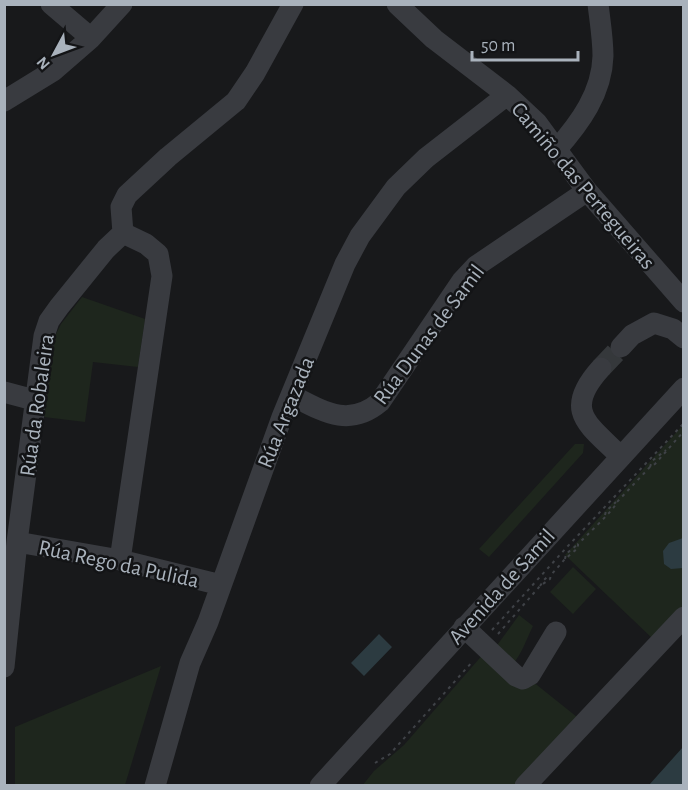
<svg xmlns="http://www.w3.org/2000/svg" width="688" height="790" font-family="'Alegreya Sans',sans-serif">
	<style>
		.green { fill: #1e261d }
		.water { fill: #2c3b41 }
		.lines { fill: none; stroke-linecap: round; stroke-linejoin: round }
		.minor-tunnel { stroke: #35383b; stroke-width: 21; stroke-dasharray: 21 10; stroke-linecap: butt }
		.path { stroke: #3f4247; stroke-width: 2; stroke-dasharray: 3 4.5; stroke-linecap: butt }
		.minor { stroke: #393b40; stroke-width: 21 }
		.labels { text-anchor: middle; stroke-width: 5; stroke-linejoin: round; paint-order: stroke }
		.street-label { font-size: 22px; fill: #a9b2bc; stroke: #131416 }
	</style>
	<rect width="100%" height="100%" fill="#18191b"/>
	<!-- green -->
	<path class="green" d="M82 297 145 319 138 367 93 362 85 422 44 417 55 336 61 324Z
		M683 425V606L653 639 565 555Z
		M575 444H584L583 453 489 557 479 549Z
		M573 567 596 589 573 614 550 592Z
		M519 615 533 626C526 640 522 654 512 665L577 717 514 785 362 786 374 771 404 745 485 652 495 648Z
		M161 666 125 785H15V727Z"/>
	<!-- water -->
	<path class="water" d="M683 538V568L671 569 664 564 663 551 669 543Z
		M379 634 392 647 364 676 351 663Z
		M683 747V785H649Z"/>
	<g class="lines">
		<!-- minor-tunnel -->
		<path class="minor-tunnel" d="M601 368 621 347"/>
		<!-- path -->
		<path class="path" d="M650 467 652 461 666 450
			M605 515 606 511 616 502
			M565 559 566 554 578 544
			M540 586 544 580 549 575
			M492 630 567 547 684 423
			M498 634 540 586 550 579 551 575 565 559 578 548V544C586 536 615 509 617 502L650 467 655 464 684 431
			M375 763 390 754 473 661"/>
		<!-- minor -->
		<path class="minor" d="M51 4 91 38 122 4
			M397 4 434 39 507 95 537 123 587 191 684 302
			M4 101 53 71 91 38
			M556 150C580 123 602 93 603 56 603 39 600 21 598 4
			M123 233 121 207 127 195 168 157 236 101 255 73 293 4
			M621 347 632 335 654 323 673 329 684 338
			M601 368C562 411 588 424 620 456
			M4 392 34 400
			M291 395C324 412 349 428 380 402L462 281 476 266 587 191
			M17 542 120 560 221 585
			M120 560 162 276 158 254 146 244 123 233
			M464 627 516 676 523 679 530 675 556 632
			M4 667 17 542 44 336 49 321 59 307 106 249 123 233
			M155 786 190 663 208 622 282 417 345 264 360 236 396 187 426 158 507 95
			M320 786 684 388
			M525 786 684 617"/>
	</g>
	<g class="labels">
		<!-- street labels -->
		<g class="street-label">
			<text transform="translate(584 185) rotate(50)" y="8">Camiño das Pertegueiras</text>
			<text transform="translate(428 334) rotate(-53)" y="8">Rúa Dunas de Samil</text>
			<text transform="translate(36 405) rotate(-82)" y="8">Rúa da Robaleira</text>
			<text transform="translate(285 412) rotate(-68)" y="8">Rúa Argazada</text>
			<text transform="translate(119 563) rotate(12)" y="8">Rúa Rego da Pulida</text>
			<text transform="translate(501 586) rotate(-48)" y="8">Avenida de Samil</text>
		</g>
	</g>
	<!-- border -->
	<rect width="688" height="790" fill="none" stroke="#a9b2bc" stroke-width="12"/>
	<!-- north arrow -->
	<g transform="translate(54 54) rotate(229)" stroke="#131416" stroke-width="4.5" paint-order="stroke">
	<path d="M0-4.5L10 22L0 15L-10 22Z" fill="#a9b2bc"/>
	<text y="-9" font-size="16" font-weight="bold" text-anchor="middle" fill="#a9b2bc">N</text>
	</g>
	<!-- scale -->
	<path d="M472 51v9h106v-9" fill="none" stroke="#a9b2bc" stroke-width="3"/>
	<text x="481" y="51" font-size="18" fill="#a9b2bc" stroke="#131416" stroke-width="4.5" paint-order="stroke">50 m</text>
</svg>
